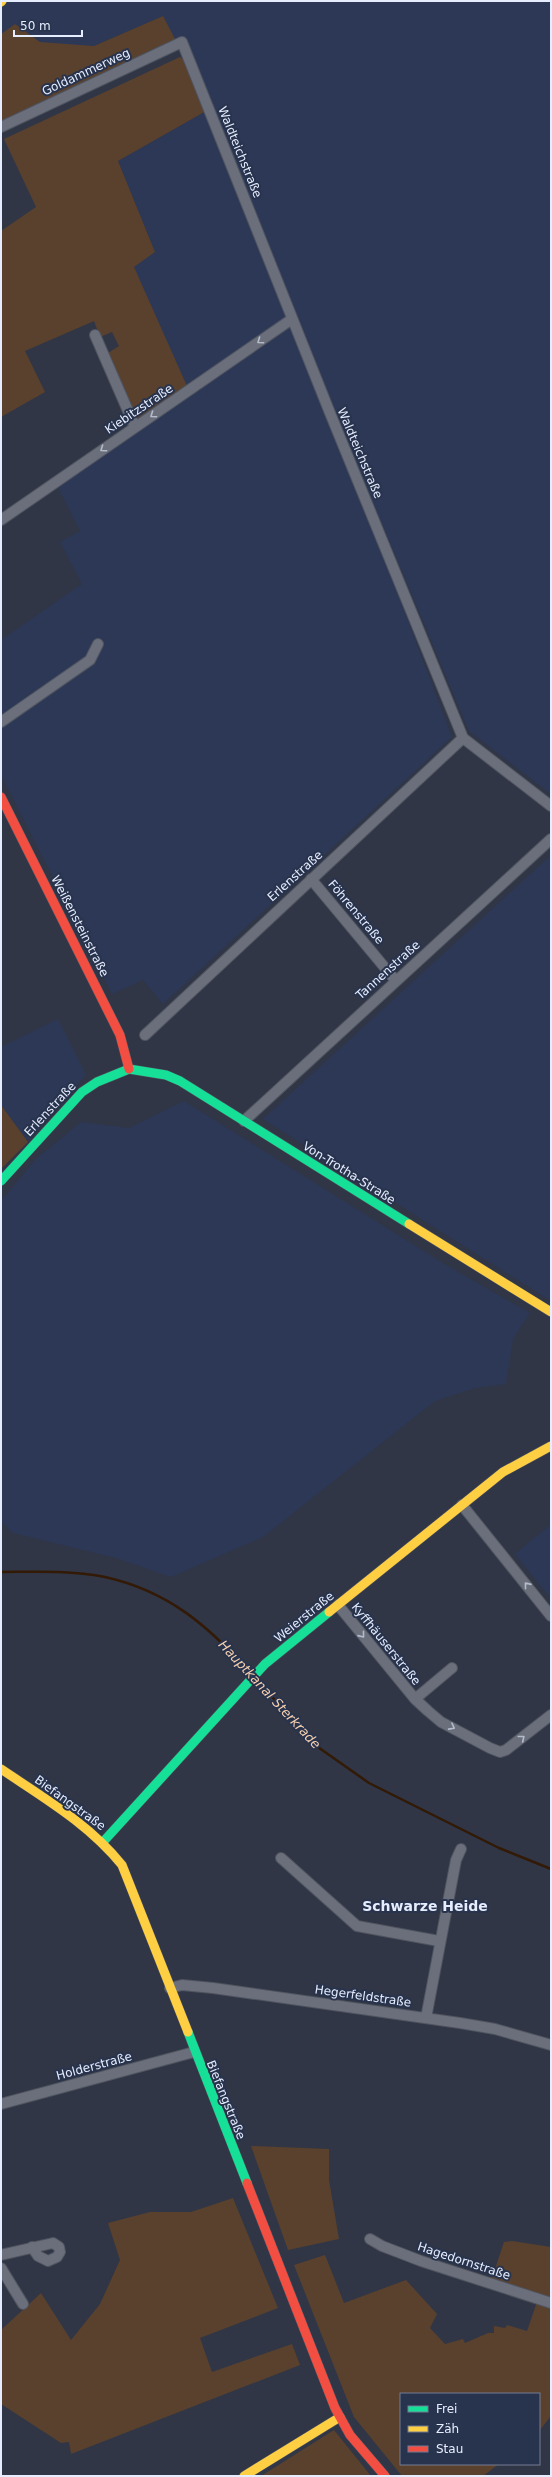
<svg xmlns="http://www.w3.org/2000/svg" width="552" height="2477" font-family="'DejaVu Sans',sans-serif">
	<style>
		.built { fill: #2c3856 }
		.green { fill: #59412e }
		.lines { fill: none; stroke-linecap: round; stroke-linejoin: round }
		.stream { stroke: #321a06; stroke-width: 2.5 }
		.street-casing { stroke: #4f5460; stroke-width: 12 }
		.fast-casing { stroke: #4f5460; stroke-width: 10 }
		.slow-casing { stroke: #4f5460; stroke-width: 10 }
		.jam-casing { stroke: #4f5460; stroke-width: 10 }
		.street { stroke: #6a6f7b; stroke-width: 10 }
		.fast { stroke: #16e098; stroke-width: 9 }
		.slow { stroke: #ffcf43; stroke-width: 9 }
		.jam { stroke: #f24e42; stroke-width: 9 }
		.oneway { stroke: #b4bbca }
		.labels { text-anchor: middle; stroke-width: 4; stroke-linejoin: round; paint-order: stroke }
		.street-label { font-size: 12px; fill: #e6edfe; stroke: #28334d }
		.water-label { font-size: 13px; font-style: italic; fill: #f7d0ae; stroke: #28334d }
		.quarter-label { font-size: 14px; font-weight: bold; fill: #e6edfe; stroke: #28334d }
	</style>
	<rect width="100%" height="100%" fill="#303645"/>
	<!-- built -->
	<path class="built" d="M1 1H551V794L469 731 375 507 362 499 452 737 163 1004 143 980 112 994 1 775V640L82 584 60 542 80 531 58 488 122 442 187 386 133 266 155 252 118 161 206 111 163 16 94 46 50 45 40 42 15 24 1 34Z
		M551 855V1301L263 1119Z
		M58 1019 86 1075 28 1142 1 1105V1047Z
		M184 1101 441 1262 530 1313 513 1339 506 1384 475 1388 435 1401 263 1537 171 1577 116 1558 13 1533 1 1521V1201L36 1159 81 1122 129 1128Z
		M551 1524V1599L515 1554Z"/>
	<!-- green -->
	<path class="green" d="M163 16 175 39 1 121V34L15 24 40 42 94 46Z
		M180 57 185 61 206 111 118 161 155 252 134 267 187 386 141 419 135 418 108 353 119 346 112 332 100 337 94 321 25 351 45 392 1 417V231L36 207 4 139Z
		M1 1105 28 1142 1 1169Z
		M251 2146 329 2149V2180L339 2239 288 2250Z
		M233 2198 278 2308 200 2338 212 2372 292 2344 300 2365 71 2454 69 2442 61 2443 1 2404V2330L41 2293 71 2340 100 2304 120 2260 108 2223 150 2212H191Z
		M512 2241 551 2247V2299L491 2281 504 2242Z
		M325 2255 344 2303 406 2280 437 2314 430 2328 445 2344 463 2339 465 2343 488 2333H494V2326L505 2328 507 2325 527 2331 537 2302 551 2306V2416L539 2431V2394H401V2464H499L483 2476H402L354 2417 294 2265Z
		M334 2430 371 2476H261Z"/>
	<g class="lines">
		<!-- stream -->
		<path class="stream" d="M1 1572C35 1572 72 1570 105 1577 168 1591 209 1626 250 1673
			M258 1681 315 1745 369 1783 499 1848 551 1869"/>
		<defs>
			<path id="street" d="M1 127 182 42 330 413 463 738 551 806
				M95 335 135 427
				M1 520 292 319
				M1 722 90 660 98 644
				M311 879 396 981
				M145 1035 463 738
				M244 1121 551 839
				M462 1505 551 1616
				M338 1605 415 1699 428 1711 441 1722 490 1748 500 1752 506 1750 551 1715
				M415 1699 452 1668
				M281 1858 357 1926 439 1941
				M170 1988 182 1985 213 1988 460 2023 495 2029 551 2045
				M426 2018 456 1860 461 1849
				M1 2104 194 2052
				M370 2239 382 2246 421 2261 551 2303
				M1 2255 53 2243 59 2247 60 2252 57 2257 48 2261 38 2256 32 2247
				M1 2268 23 2304"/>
			<path id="fast" d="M129 1069 166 1075 180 1081 409 1224
				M1 1181 82 1092 97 1082 129 1069
				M103 1842 265 1664 329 1612
				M188 2032 247 2183"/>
			<path id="slow" d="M1 2 2 1
				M409 1224 551 1312
				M329 1612 503 1472 551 1446
				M1 1769C44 1798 89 1824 122 1865L188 2032
				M244 2476 340 2417"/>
			<path id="jam" d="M1 797 120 1035 129 1069
				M247 2183 335 2408 350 2435 385 2476"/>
		</defs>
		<!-- street casing -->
		<use href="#street" class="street-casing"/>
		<!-- fast casing -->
		<use href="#fast" class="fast-casing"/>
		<!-- slow casing -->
		<use href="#slow" class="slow-casing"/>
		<!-- jam casing -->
		<use href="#jam" class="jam-casing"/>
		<!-- street -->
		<use href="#street" class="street"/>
		<!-- fast -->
		<use href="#fast" class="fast"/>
		<!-- slow -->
		<use href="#slow" class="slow"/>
		<!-- jam -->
		<use href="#jam" class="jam"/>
	</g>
	<!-- one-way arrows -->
	<defs><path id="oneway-chevron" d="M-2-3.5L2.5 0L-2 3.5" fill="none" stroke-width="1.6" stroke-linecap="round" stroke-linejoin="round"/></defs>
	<g class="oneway">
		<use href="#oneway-chevron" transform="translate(260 341) rotate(145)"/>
		<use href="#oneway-chevron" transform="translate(153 415) rotate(145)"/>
		<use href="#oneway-chevron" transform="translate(103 449) rotate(145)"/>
		<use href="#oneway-chevron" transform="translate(527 1585) rotate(-129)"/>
		<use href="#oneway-chevron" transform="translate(362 1635) rotate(51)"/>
		<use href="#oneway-chevron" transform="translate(452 1727) rotate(28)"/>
		<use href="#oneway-chevron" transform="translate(522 1738) rotate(-39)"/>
	</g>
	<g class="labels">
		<!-- street labels -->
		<g class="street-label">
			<text transform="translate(86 72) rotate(-25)" y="4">Goldammerweg</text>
			<text transform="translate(240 152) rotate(68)" y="4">Waldteichstraße</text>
			<text transform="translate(139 409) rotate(-34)" y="4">Kiebitzstraße</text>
			<text transform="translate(360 453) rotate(67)" y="4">Waldteichstraße</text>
			<text transform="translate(295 876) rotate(-42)" y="4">Erlenstraße</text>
			<text transform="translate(356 912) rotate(50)" y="4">Föhrenstraße</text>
			<text transform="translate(80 926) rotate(63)" y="4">Weißensteinstraße</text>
			<text transform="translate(388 970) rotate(-42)" y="4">Tannenstraße</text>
			<text transform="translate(50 1109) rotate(-47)" y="4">Erlenstraße</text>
			<text transform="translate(349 1173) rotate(32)" y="4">Von-Trotha-Straße</text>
			<text transform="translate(304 1617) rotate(-39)" y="4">Weierstraße</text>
			<text transform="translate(386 1644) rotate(51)" y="4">Kyffhäuserstraße</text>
			<text transform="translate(70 1803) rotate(36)" y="4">Biefangstraße</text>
			<text transform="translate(363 1996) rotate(8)" y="4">Hegerfeldstraße</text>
			<text transform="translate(94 2066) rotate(-15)" y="4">Holderstraße</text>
			<text transform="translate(226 2100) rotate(68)" y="4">Biefangstraße</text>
			<text transform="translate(464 2261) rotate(18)" y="4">Hagedornstraße</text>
		</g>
		<!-- water labels -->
		<g class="water-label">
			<text transform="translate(270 1694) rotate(47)" y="5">Hauptkanal Sterkrade</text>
		</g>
		<!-- quarter labels -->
		<g class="quarter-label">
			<text x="425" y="1911">Schwarze Heide</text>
		</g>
	</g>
	<!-- border -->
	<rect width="552" height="2477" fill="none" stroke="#e6edfe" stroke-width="4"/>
	<!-- legend -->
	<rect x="400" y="2393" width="140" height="72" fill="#28334d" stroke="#747d94"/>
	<rect x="408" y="2406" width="20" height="6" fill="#16e098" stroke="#747d94"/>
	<text x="436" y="2413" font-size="12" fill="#e6edfe">Frei</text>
	<rect x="408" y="2426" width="20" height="6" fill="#ffcf43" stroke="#747d94"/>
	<text x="436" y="2433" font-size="12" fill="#e6edfe">Zäh</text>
	<rect x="408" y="2446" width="20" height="6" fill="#f24e42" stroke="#747d94"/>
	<text x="436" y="2453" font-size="12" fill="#e6edfe">Stau</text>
	<!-- scale -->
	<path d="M14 30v6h68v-6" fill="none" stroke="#e6edfe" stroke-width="2"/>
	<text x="20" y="30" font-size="12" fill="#e6edfe" stroke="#28334d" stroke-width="3" paint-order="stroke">50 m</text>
</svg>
